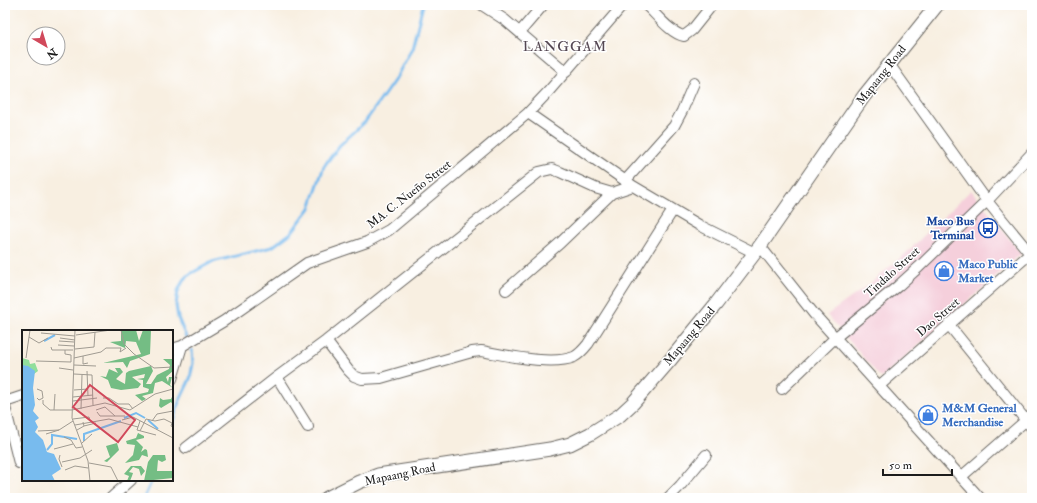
<svg xmlns="http://www.w3.org/2000/svg" width="1037" height="503" font-family="'IM FELL Double Pica',serif">
	<style>
		.built { fill: #f5cfdb }
		.lines { fill: none; stroke-linecap: round; stroke-linejoin: round }
		.stream { stroke: #78bbee; stroke-width: 3 }
		.minor-casing { stroke: #696661; stroke-width: 12 }
		.tertiary-casing { stroke: #696661; stroke-width: 15 }
		.minor { stroke: #fff; stroke-width: 10 }
		.tertiary { stroke: #fff; stroke-width: 13 }
		.labels { text-anchor: middle; stroke-width: 3; stroke-linejoin: round; paint-order: stroke }
		.street-label { font-size: 12px; fill: #1c1c1c; stroke: #fff }
		.transit-label { font-size: 12px; font-weight: bold; fill: #164399; stroke: #fff; text-anchor: end }
		.shop-label { font-size: 12px; font-weight: bold; fill: #366cbe; stroke: #fff; text-anchor: start }
		.quarter-label { font-size: 14px; letter-spacing: 1px; fill: #554853; stroke: #fff }
		.inset-river { fill: none; stroke: #78bbee; stroke-width: 2 }
		.inset-road { fill: none; stroke: #a09b92; stroke-width: 1 }
		.view { fill: #d1495b; fill-opacity: 0.15; stroke: #d1495b; stroke-width: 2 }
		.inset-edge { fill: none; stroke: #1c1c1c; stroke-width: 2 }
	</style>
	<rect width="100%" height="100%" fill="#fff"/>
	<filter id="ink" filterUnits="userSpaceOnUse"><feTurbulence type="fractalNoise" baseFrequency=".025" numOctaves="2"/><feDisplacementMap in="SourceGraphic" scale="8" xChannelSelector="R" yChannelSelector="G"/><feConvolveMatrix kernelMatrix="1 2 1 2 8 2 1 2 1" color-interpolation-filters="sRGB"/></filter>
	<filter id="wash" filterUnits="userSpaceOnUse"><feTurbulence type="fractalNoise" baseFrequency=".012" numOctaves="4" result="noise"/><feDisplacementMap in="SourceGraphic" scale="16" xChannelSelector="R" yChannelSelector="G"/><feGaussianBlur stdDeviation="0.9" result="paint"/><feColorMatrix in="noise" values="0 0 0 0 0 0 0 0 0 0 0 0 0 0 0 0 0 1.4 0 .05"/><feComposite in="paint" operator="in"/></filter>
	<g filter="url(#wash)">
		<rect width="100%" height="100%" fill="#f8efe1"/>
		<!-- built -->
		<path class="built" d="M971 190 1021 254 881 378 827 315 867 286 904 255Z"/>
		<g class="lines">
			<!-- stream -->
			<path class="stream" d="M186 337 178 318 176 305 178 291 183 281 190 274 212 262 272 247 291 233 310 208 324 166 340 145 365 122 396 78 412 48 423 5
				M172 423 180 400 190 379 193 363 192 350
				M144 498 152 480"/>
		</g>
	</g>
	<g filter="url(#ink)">
		<g class="lines">
			<defs>
				<path id="minor" d="M482 5 505 20 566 72
					M646 5C656 14 671 34 684 36L692 30 712 5
					M520 32 543 5
					M889 64 987 201 1032 256
					M528 113 633 186 699 225 755 253
					M625 181 674 126 682 111 694 83
					M760 246 814 314 980 498
					M506 290 560 243 612 193
					M949 325 1032 428
					M326 341 348 370 354 376 362 379 381 378 472 352 481 351C505 355 552 366 574 357 580 354 584 349 588 344L673 210
					M172 349 182 346 224 321 307 263 367 242 389 230 528 113 548 92 623 5
					M277 377 308 427
					M172 379 182 346
					M879 386 1032 252
					M782 389 836 337 898 286 919 267 987 201 1032 153
					M5 402 23 396
					M5 407 19 463
					M186 448 277 377 326 341 539 172 552 169 560 172 595 188 612 193 633 186
					M961 477 1032 415
					M111 498 131 480
					M668 498 680 486 706 455"/>
				<path id="tertiary" d="M327 498 359 482 378 475 550 449 570 444 590 434 620 415 633 403 671 359 716 304 760 246 864 96 937 5"/>
			</defs>
			<!-- minor casing -->
			<use href="#minor" class="minor-casing"/>
			<!-- tertiary casing -->
			<use href="#tertiary" class="tertiary-casing"/>
			<!-- minor -->
			<use href="#minor" class="minor"/>
			<!-- tertiary -->
			<use href="#tertiary" class="tertiary"/>
		</g>
	</g>
	<!-- icons -->
	<defs>
		<symbol id="bus-ring" viewBox="-11 -11 22 22"><circle r="9.5" fill="#fff" stroke="#1a4fb4" stroke-width="1.5"/><path d="M-5-6H5V4H4V6H2V4H-2V6H-4V4H-5ZM-3.5-4V0h7V-4ZM-3.5 1.2v1.5H-2V1.2ZM2 1.2v1.5H3.5V1.2Z" fill="#1a4fb4"/></symbol>
		<symbol id="shop-ring" viewBox="-11 -11 22 22"><circle r="9.5" fill="#fff" stroke="#3f7fe0" stroke-width="1.5"/><path d="M-5-2.5h2.3a2.7 3.5 0 0 1 5.4 0H5L5.5 6h-11ZM-1.5-2.5h3a1.5 2.3 0 0 0-3 0Z" fill="#3f7fe0"/></symbol>
	</defs>
	<g fill-rule="evenodd">
		<use href="#bus-ring" x="977" y="217" width="22" height="22"/>
		<use href="#shop-ring" x="933" y="260" width="22" height="22"/>
		<use href="#shop-ring" x="917" y="404" width="22" height="22"/>
	</g>
	<g class="labels">
		<!-- street labels -->
		<g class="street-label">
			<text transform="translate(881 75) rotate(-52)" y="4">Mapaang Road</text>
			<text transform="translate(409 194) rotate(-38)" y="4">MA. C. Nueño Street</text>
			<text transform="translate(892 272) rotate(-42)" y="4">Tindalo Street</text>
			<text transform="translate(938 317) rotate(-41)" y="4">Dao Street</text>
			<text transform="translate(689 336) rotate(-50)" y="4">Mapaang Road</text>
			<text transform="translate(400 474) rotate(-12)" y="4">Mapaang Road</text>
		</g>
		<!-- transit labels -->
		<g class="transit-label">
			<text x="974" y="225">Maco Bus<tspan x="974" dy="14">Terminal</tspan></text>
		</g>
		<!-- shop labels -->
		<g class="shop-label">
			<text x="958" y="268">Maco Public<tspan x="958" dy="14">Market</tspan></text>
			<text x="942" y="412">M&amp;M General<tspan x="942" dy="14">Merchandise</tspan></text>
		</g>
		<!-- quarter labels -->
		<g class="quarter-label">
			<text x="565" y="51">LANGGAM</text>
		</g>
	</g>
	<!-- overview -->
	<g transform="translate(22 330)">
		<rect width="151" height="151" fill="#f8efe1"/>
		<path d="M0 28 7 30 8 34 13 33 16 41 12 44 0 37Z" fill="#91de9c"/>
		<path d="M99 0H114L117 11 121 0H129L128 24 108 31 105 38 101 32 81 33 119 24 114 12 104 11 103 18 88 12 99 11ZM141 29H151V41L144 47 146 52 147 47H150L148 55 151 58 140 51 133 53 131 63 120 66 124 69 120 71 113 65 126 62 127 59 121 57V50L115 49 122 48 123 44 110 47 119 54 116 58 99 60 89 58 86 50 78 46 84 47 87 39 96 43 93 38H98L101 42 94 49 103 54 104 43 107 41 129 36 131 41 124 54H129L135 45 147 39 148 35ZM151 65V75L149 72 139 78 137 76 138 68 141 70 149 69ZM116 103 122 106V108L114 110 121 117 119 122 123 119 125 120 126 127 120 125 117 130 103 133 111 125 113 115 105 114 104 111 114 108ZM95 113 97 120 85 132 82 131 88 127 84 116ZM131 125H143L144 130 140 132 136 130 135 141H151V148L122 151 126 132ZM109 136H119L123 141 119 146 117 139 111 137 107 142 111 143 110 146 108 151H105L107 146 102 144Z" fill="#74bd84"/>
		<path d="M0 35 6 36 13 41 11 58 13 75 11 81 17 88 13 91 16 97 13 102 21 110 25 122 32 124 39 139 30 145 33 151H0Z" fill="#78bbee"/>
		<path class="inset-river" d="M22 11 33 5M102 88 114 83 123 88M126 90 136 99M62 111V104L99 91M25 120 30 114V105L55 109"/>
		<path class="inset-road" d="M53 0 50 88 66 131 68 151M99 0 102 14 112 24 132 38 151 37M19 3 53 6M54 5 89 0M7 7 17 13 26 8M38 8 53 10M37 11 52 12M36 15 52 16M29 17 30 20H51M53 19 72 17 73 2M79 22 84 18H99L98 22 104 18M61 26V34L66 33M4 28 8 0M52 28 79 22M14 31 49 32V25L43 24V20M52 35 74 36M37 38 51 40M65 41 66 66M52 44 70 45 71 75M52 60 66 59M51 67 71 65M15 68 17 70 21 68 20 61 15 59M81 68H87L96 74H107L111 79M21 70V74L28 80H50M51 71 75 68M59 79 60 45M32 80 33 64M50 80 83 73 108 80 133 64 151 59M74 80 83 77 93 86M75 82 78 86H103M51 89 67 87 68 91M100 90 111 87 151 108M118 91 115 100 134 105M130 91 135 84 151 81M53 95 87 89 116 97M62 96 74 93M37 100 51 91M55 100 62 96 61 92M16 101 37 100 24 104M118 101 124 89 133 91 142 89 150 93 149 96 151 97M42 107 49 110 54 118 60 117M60 113 70 104M32 119 51 114M38 125 37 129 40 137M40 132 58 128 70 120M67 133 89 137 96 151M43 140 53 136 66 138"/>
		<path class="view" d="M68 55 113 90 96 112 51 77Z"/>
		<rect width="151" height="151" class="inset-edge"/>
	</g>
	<!-- margin -->
	<rect width="1037" height="503" fill="none" stroke="#fff" stroke-width="20"/>
	<!-- north arrow -->
	<g transform="translate(46 46) rotate(142)"><circle r="19" fill="#ffffff" stroke="#a4a4a4"/>
	<path d="M0-3L7 15L0 10L-7 15Z" fill="#d1495b"/>
	<text y="-6" font-size="11" font-weight="bold" text-anchor="middle" fill="#1c1c1c">N</text>
	</g>
	<!-- scale -->
	<path d="M883 469v6h69v-6" fill="none" stroke="#1c1c1c" stroke-width="2"/>
	<text x="889" y="469" font-size="12" fill="#1c1c1c" stroke="#ffffff" stroke-width="3" paint-order="stroke">50 m</text>
</svg>
